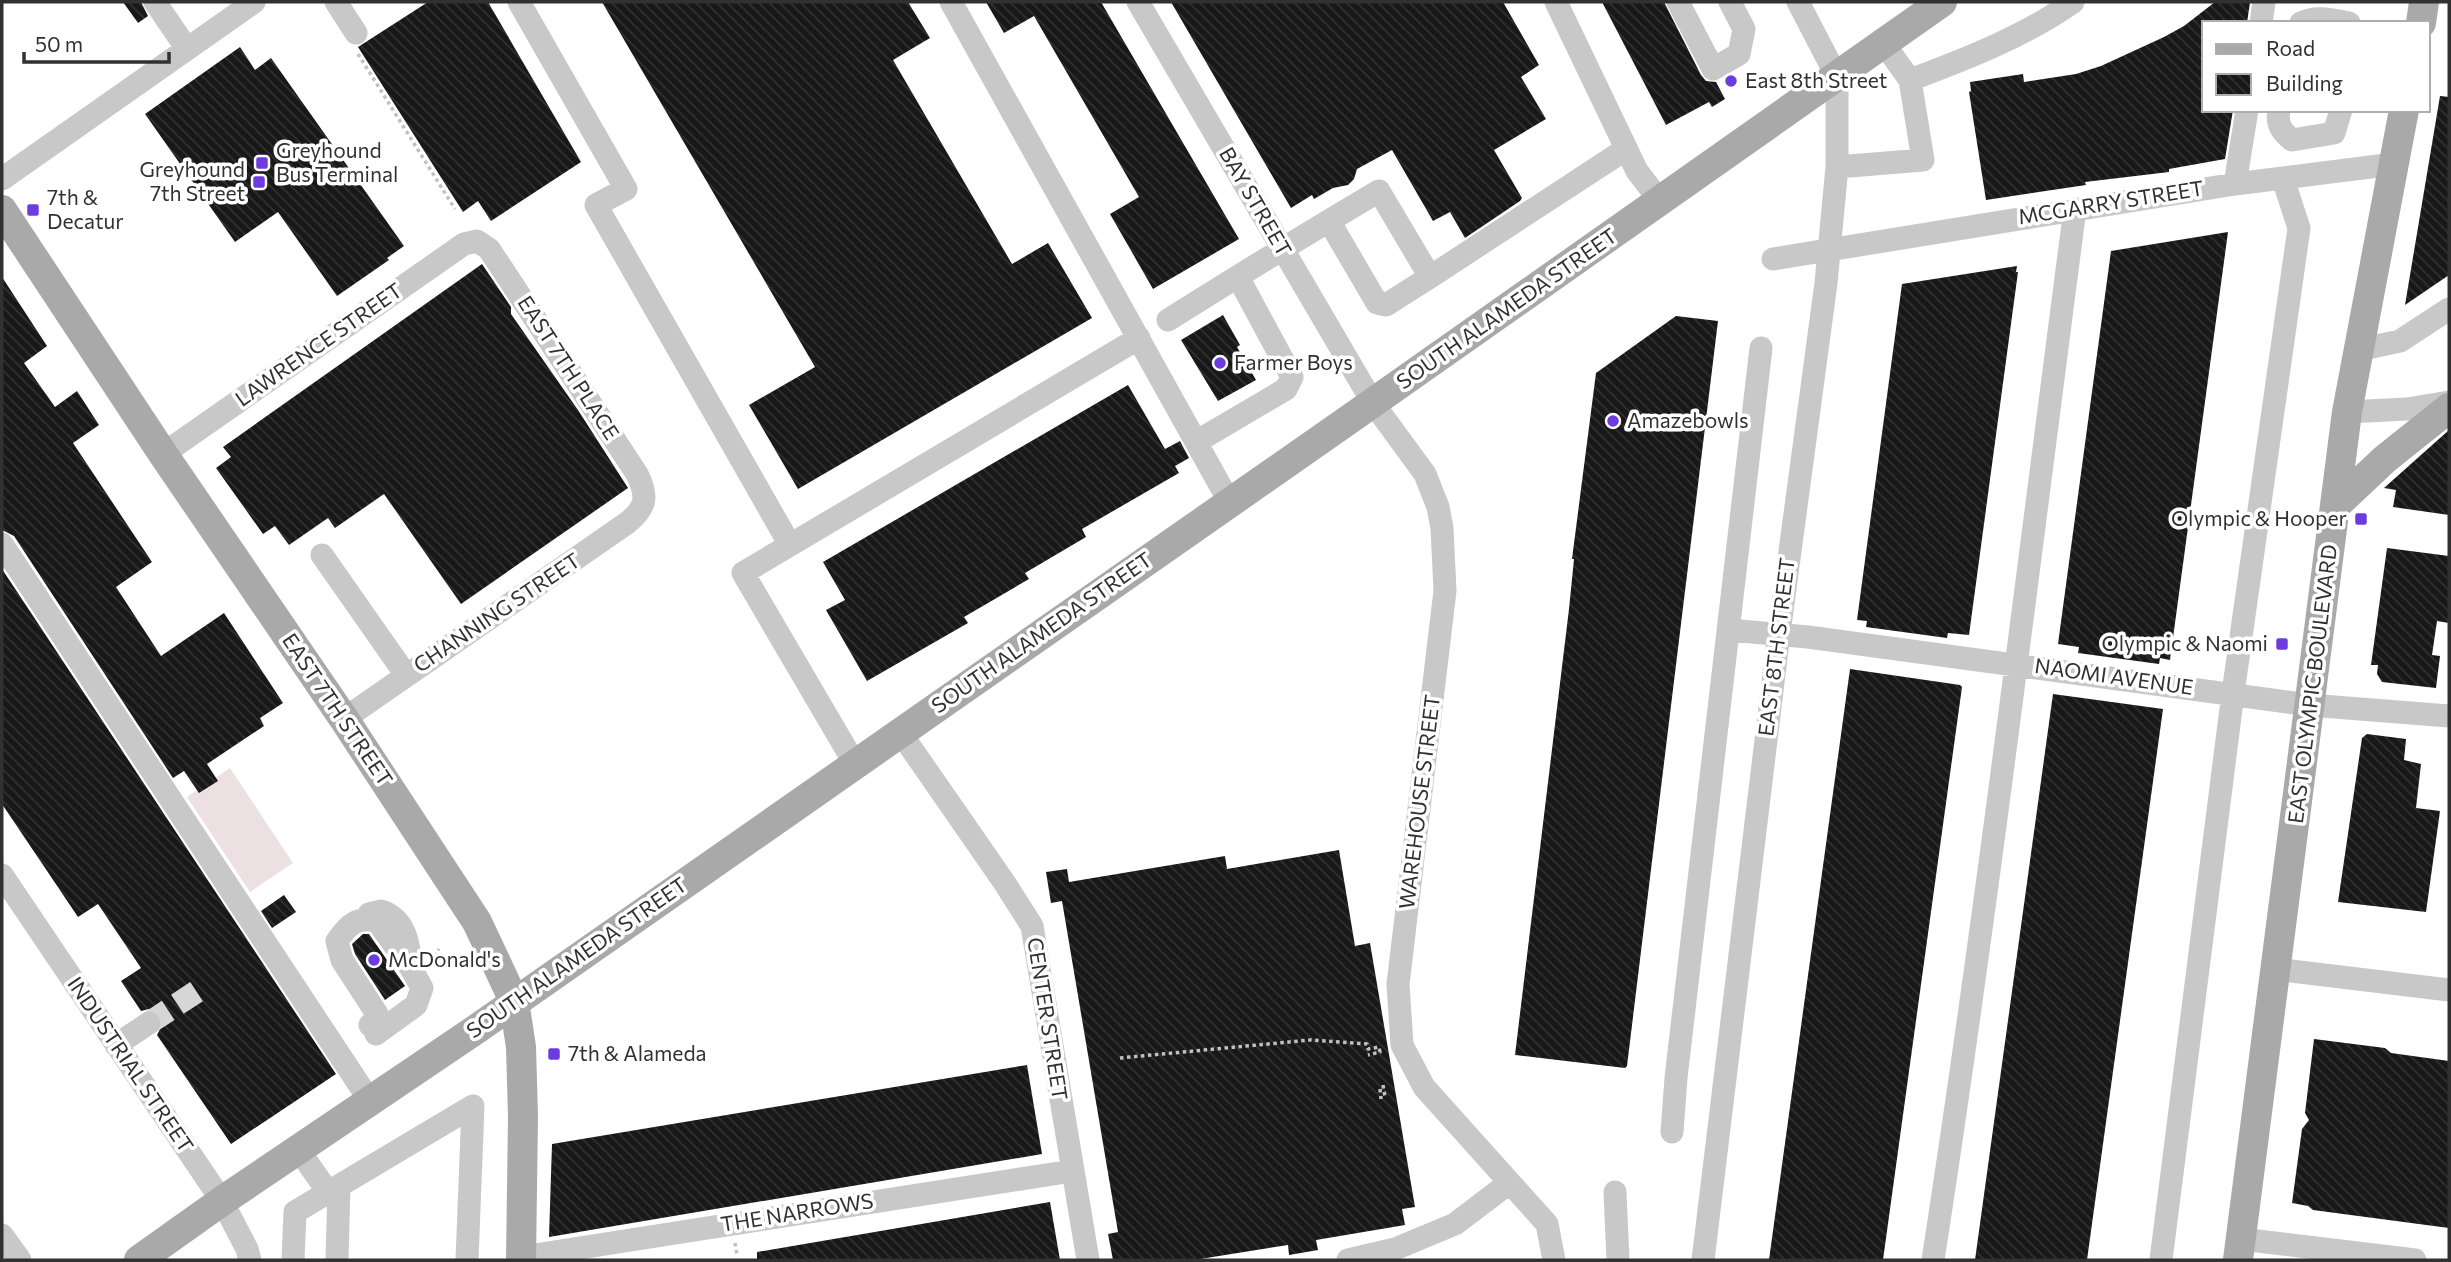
<svg xmlns="http://www.w3.org/2000/svg" width="2451" height="1262" font-family="Commissioner,sans-serif">
	<style>
		.park { fill: #ede0e2 }
		.building { fill: url(#building-back-hatch) }
		.lines { fill: none; stroke-linecap: round; stroke-linejoin: round }
		.minor-tunnel { stroke: #d6d6d6; stroke-width: 23; stroke-dasharray: 23 11; stroke-linecap: butt }
		.path { stroke: #c1c1c1; stroke-width: 3.5; stroke-dasharray: 3.5 3.5; stroke-linecap: butt }
		.minor { stroke: #c8c8c8; stroke-width: 23 }
		.major { stroke: #a9a9a9; stroke-width: 30 }
		.poi-dot { fill: #6d3cdf; stroke: #fff; stroke-width: 2.5 }
		.labels { text-anchor: middle; stroke-width: 7; stroke-linejoin: round; paint-order: stroke }
		.poi-label { font-size: 21px; fill: #313131; stroke: #fff; text-anchor: start }
		.street-label { font-size: 21px; fill: #313131; stroke: #fff }
	</style>
	<defs>
		<pattern id="building-back-hatch" width="6" height="6" patternUnits="userSpaceOnUse" patternTransform="scale(1.75)"><rect width="6" height="6" fill="#181818"/><path d="M-1 5l2 2M0 0l6 6M5-1l2 2" fill="none" stroke="#313131"/></pattern>
	</defs>
	<rect width="100%" height="100%" fill="#fff"/>
	<!-- park -->
	<path class="park" d="M230 768 293 863 250 892 187 797Z"/>
	<!-- building -->
	<path class="building" d="M123 2H141L148 16 138 23Z
		M428 2H488L581 162 491 221 478 201 463 212 358 47Z
		M602 2H908L930 38 893 60 1012 264 1048 243 1092 318 798 489 749 405 815 367Z
		M986 2H1101L1239 239 1153 289 1110 214 1139 197 1034 16 1004 33Z
		M1171 2H1503L1539 65 1521 77 1546 119 1494 150 1522 198 1520 201 1465 238 1450 212 1433 221 1392 150 1357 169 1354 179 1348 185 1333 188 1314 199 1312 195 1291 208Z
		M1602 2H1664L1701 75 1706 81 1716 82 1725 99 1712 107 1709 102 1666 125Z
		M2215 2H2250L2247 23H2204V110H2233L2225 159 2169 169V172L2085 182 2086 185 1986 200 1969 92 1971 91 1970 82 2023 74 2024 82 2076 74 2101 66 2164 37 2184 26Z
		M240 47 255 70 271 58 404 246 387 258 389 260 337 296 278 212 235 242 145 114Z
		M2440 96 2449 97V275L2405 305Z
		M2228 232 2170 660 2160 658 2159 664 2078 653 2079 647 2058 644 2111 251Z
		M482 264 511 307V314L578 410 628 488 461 604 384 494 335 528 328 518 289 545 275 526 263 534 216 468 231 457 223 447Z
		M2017 266 2016 272H2018L1969 635 1948 633 1947 638 1866 627 1867 621 1857 620 1902 284Z
		M2 277 47 346 24 363 55 407 77 391 99 425 73 443 152 562 116 587 161 656 224 613 283 703 260 718 264 726 207 764 218 781 199 793 184 771 173 778 14 536 2 530Z
		M1223 315 1240 345 1237 347 1256 380 1218 401 1181 340Z
		M1676 316 1718 321 1627 1066 1625 1068 1515 1055 1569 609 1574 559H1572L1596 373Z
		M1128 385 1165 449 1180 441 1189 458 1175 466 1179 473 1082 529 1086 537 1025 573 1029 579 964 617 968 623 867 681 826 610 845 600 823 562Z
		M2449 430V515L2393 507 2396 490 2384 488Z
		M2387 548 2449 556V623L2437 621 2432 655 2440 656 2436 688 2382 682 2377 674 2378 665H2371Z
		M2 569 336 1074 231 1144 157 1035 163 1023 160 1015 149 1009 141 1011 121 981 141 968 98 904 78 917 2 804Z
		M1850 669 1960 685 1962 687 1883 1260H1769Z
		M2053 694 2163 709 2087 1260H1975Z
		M2367 734 2406 739 2404 760 2421 764 2416 808 2440 811 2426 912 2338 902 2362 738Z
		M1339 850 1355 946 1370 943 1415 1207 1402 1209 1405 1225 1316 1240 1318 1250 1289 1255 1288 1245 1194 1260H1113L1108 1234 1118 1232 1062 901 1051 903 1046 872 1067 869 1069 882 1225 856 1227 869Z
		M284 895 296 912 272 928 261 911Z
		M363 934H369L405 986 385 1000 355 954 352 944Z
		M2314 1039 2385 1048 2391 1053 2449 1061V1228L2313 1210 2308 1206 2292 1203 2302 1129 2309 1120 2305 1113Z
		M1027 1065 1042 1154 549 1237 552 1144Z
		M1050 1202 1060 1260H757V1252Z"/>
	<g class="lines">
		<!-- minor-tunnel -->
		<path class="minor-tunnel" d="M149 1023 205 986"/>
		<!-- path -->
		<path class="path" d="M358 54 455 209
			M432 963 439 949
			M1120 1058 1310 1040 1367 1044 1368 1049 1379 1047 1380 1052 1368 1055
			M1383 1085 1385 1097
			M1380 1089 1381 1099
			M735 1243 737 1255"/>
		<!-- minor -->
		<path class="minor" d="M155 2 187 49
			M336 2 356 33
			M519 2 626 189 596 205 790 545
			M951 2 1230 503
			M1138 2 1373 403 1425 474 1438 507 1442 528 1445 591 1398 984 1402 1045 1424 1087 1547 1224 1554 1260
			M1556 2 1637 171 1660 201
			M1678 2 1713 69 1739 54 1744 29 1730 2
			M2261 23 2264 2
			M2301 23C2316 15 2333 20 2349 23
			M1884 44 1910 80
			M2279 110C2276 124 2282 132 2292 140L2334 133 2341 110
			M1837 167 1923 160 1910 80C1966 59 2025 36 2073 2
			M2 179 254 2
			M2235 184 2247 110
			M1773 259 2235 184 2394 164
			M1430 277 1626 149
			M1168 320C1238 276 1308 233 1379 191L1430 277 1386 305 1377 303 1329 221
			M2358 350 2400 341 2449 309
			M2347 412 2407 409 2449 402
			M1196 442 1286 389 1292 377 1238 277
			M163 454 464 244 477 241 489 249 499 264 637 474C648 496 647 507 627 523L344 719
			M2 544 370 1101
			M322 555 406 675
			M1729 630 1808 637 2309 705 2449 716
			M900 732 1004 882 1032 926 1088 1260
			M855 764 743 573 1139 338
			M2 875 222 1201 247 1249 250 1260
			M369 914 381 911C402 918 408 937 410 958
			M2274 969 2449 990
			M370 1025 377 1018V1014L342 960 337 941C348 925 357 916 377 921L411 968 422 988 416 1005 376 1034
			M116 1045 149 1023
			M1672 1132 1676 1078 1761 348
			M298 1149 328 1192
			M1615 1192 1618 1260
			M2 1235 20 1260
			M2241 1239 2415 1260
			M522 1257 1072 1171
			M293 1260 295 1212 473 1106
			M337 1260 339 1186
			M467 1260 473 1106
			M1348 1260 1395 1249 1455 1224 1509 1183
			M1703 1260 1779 633 1826 283 1837 167V77L1798 2
			M1933 1260C1987 911 2029 560 2075 209
			M2161 1260 2233 693 2299 228 2283 179"/>
		<!-- major -->
		<path class="major" d="M2421 23 2424 2
			M2 210 163 454 344 719 477 922 514 1001 521 1047 523 1117 521 1260
			M2335 506 2385 459 2449 408
			M139 1260 222 1201 478 1028 1354 416 1942 2
			M2238 1260 2347 412 2404 110"/>
	</g>
	<!-- markers -->
	<g class="poi-dot">
		<circle cx="1731" cy="81" r="7"/>
		<rect x="255" y="156" width="14" height="14" rx="3.5"/>
		<rect x="252" y="175" width="14" height="14" rx="3.5"/>
		<rect x="26" y="203" width="14" height="14" rx="3.5"/>
		<circle cx="1220" cy="363" r="7"/>
		<circle cx="1613" cy="421" r="7"/>
		<rect x="2354" y="512" width="14" height="14" rx="3.5"/>
		<rect x="2275" y="637" width="14" height="14" rx="3.5"/>
		<circle cx="374" cy="960" r="7"/>
		<rect x="547" y="1047" width="14" height="14" rx="3.5"/>
	</g>
	<g class="labels">
		<!-- poi labels -->
		<g class="poi-label">
			<text x="1745" y="88">East 8th Street</text>
			<text x="276" y="158">Greyhound<tspan x="276" dy="24">Bus Terminal</tspan></text>
			<text x="245" y="177" text-anchor="end">Greyhound<tspan x="245" dy="24">7th Street</tspan></text>
			<text x="47" y="205">7th &amp;<tspan x="47" dy="24">Decatur</tspan></text>
			<text x="1234" y="370">Farmer Boys</text>
			<text x="1627" y="428">Amazebowls</text>
			<text x="2347" y="526" text-anchor="end">Olympic &amp; Hooper</text>
			<text x="2268" y="651" text-anchor="end">Olympic &amp; Naomi</text>
			<text x="388" y="967">McDonald's</text>
			<text x="568" y="1061">7th &amp; Alameda</text>
		</g>
		<!-- street labels -->
		<g class="street-label">
			<text transform="translate(1255 202) rotate(60)" y="7">BAY STREET</text>
			<text transform="translate(2111 203) rotate(-9)" y="7">MCGARRY STREET</text>
			<text transform="translate(1507 309) rotate(-35)" y="7">SOUTH ALAMEDA STREET</text>
			<text transform="translate(319 345) rotate(-35)" y="7">LAWRENCE STREET</text>
			<text transform="translate(568 368) rotate(57)" y="7">EAST 7TH PLACE</text>
			<text transform="translate(497 613) rotate(-34)" y="7">CHANNING STREET</text>
			<text transform="translate(1042 633) rotate(-35)" y="7">SOUTH ALAMEDA STREET</text>
			<text transform="translate(1777 647) rotate(-83)" y="7">EAST 8TH STREET</text>
			<text transform="translate(2114 677) rotate(8)" y="7">NAOMI AVENUE</text>
			<text transform="translate(2313 684) rotate(-83)" y="7">EAST OLYMPIC BOULEVARD</text>
			<text transform="translate(337 710) rotate(56)" y="7">EAST 7TH STREET</text>
			<text transform="translate(1420 802) rotate(-83)" y="7">WAREHOUSE STREET</text>
			<text transform="translate(577 958) rotate(-35)" y="7">SOUTH ALAMEDA STREET</text>
			<text transform="translate(1047 1019) rotate(81)" y="7">CENTER STREET</text>
			<text transform="translate(130 1065) rotate(56)" y="7">INDUSTRIAL STREET</text>
			<text transform="translate(797 1213) rotate(-9)" y="7">THE NARROWS</text>
		</g>
	</g>
	<!-- border -->
	<rect width="2451" height="1262" fill="none" stroke="#313131" stroke-width="7"/>
	<!-- legend -->
	<rect x="2202" y="21" width="228" height="91" fill="#ffffff" stroke="#adadad" stroke-width="2"/>
	<rect x="2216" y="44" width="35" height="10" fill="#a9a9a9" stroke="#adadad" stroke-width="2"/>
	<text x="2266" y="56" font-size="21" fill="#313131">Road</text>
	<rect x="2216" y="74" width="35" height="21" fill="url(#building-back-hatch)" stroke="#adadad" stroke-width="2"/>
	<text x="2266" y="91" font-size="21" fill="#313131">Building</text>
	<!-- scale -->
	<path d="M24 52v10h145v-10" fill="none" stroke="#313131" stroke-width="3.5"/>
	<text x="35" y="52" font-size="21" fill="#313131" stroke="#ffffff" stroke-width="5" paint-order="stroke">50 m</text>
</svg>
